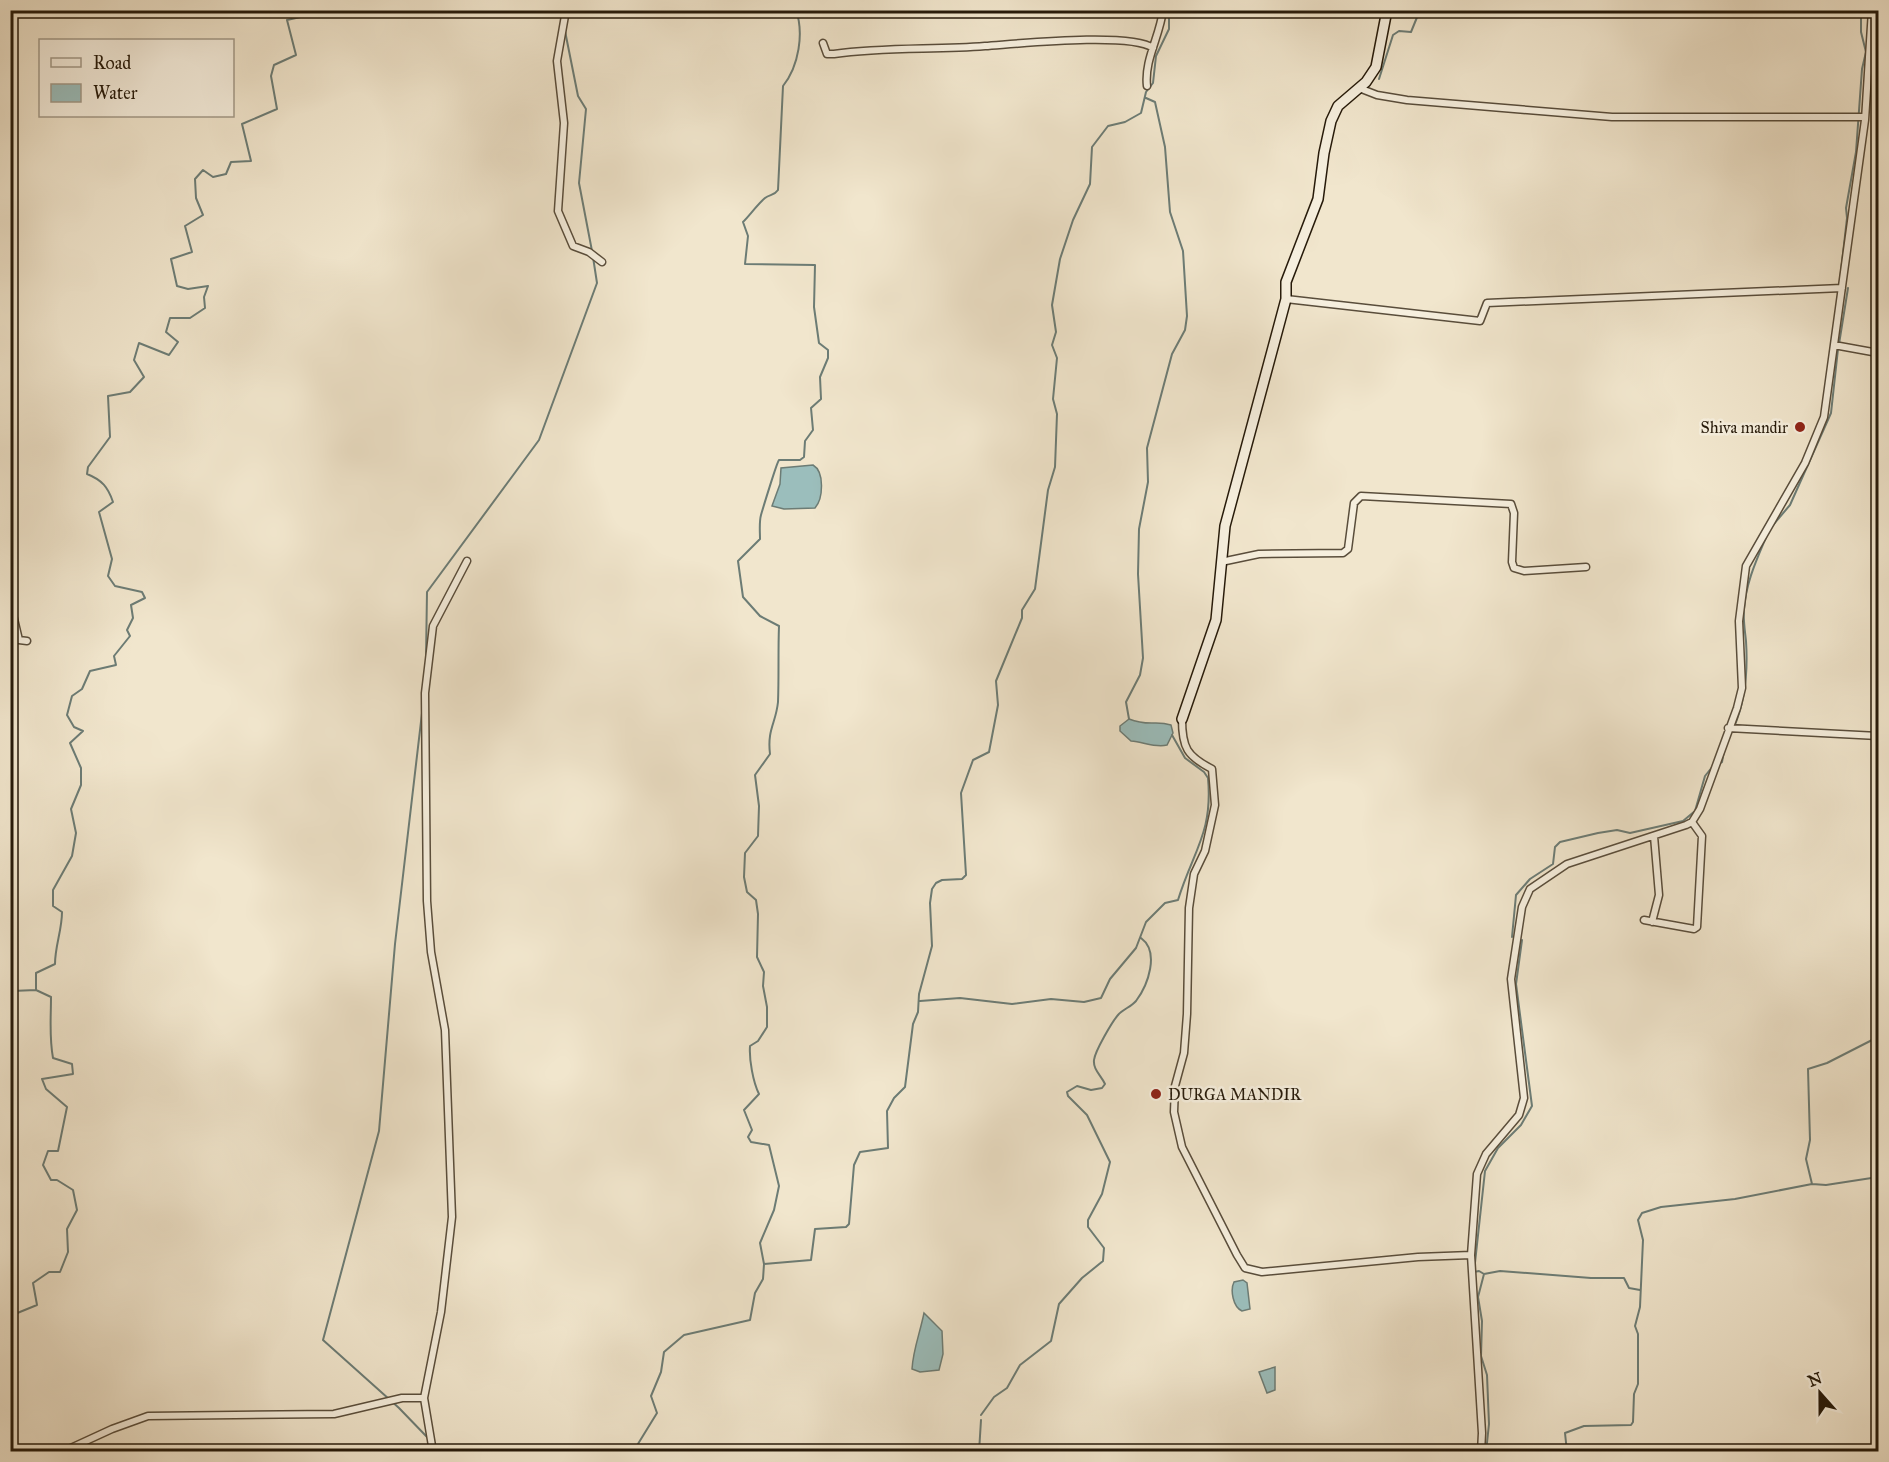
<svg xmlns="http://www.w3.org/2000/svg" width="1889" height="1462" font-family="'IM FELL Great Primer',serif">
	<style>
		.water { fill: #9bbebc; stroke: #6c7c75; stroke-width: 1.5 }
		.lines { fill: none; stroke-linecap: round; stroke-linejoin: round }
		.stream { stroke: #6c7c75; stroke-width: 2 }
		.street-casing { stroke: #594d3b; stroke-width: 9 }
		.secondary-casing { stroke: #261a0a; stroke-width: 12 }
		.street { stroke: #f6efde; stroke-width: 6 }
		.secondary { stroke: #f6efde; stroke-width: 9 }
		.poi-dot { fill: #8f2418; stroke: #f6efde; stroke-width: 2 }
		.labels { text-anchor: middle; stroke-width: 5; stroke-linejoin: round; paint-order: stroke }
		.poi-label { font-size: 16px; fill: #261a0a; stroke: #f6efde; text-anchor: end }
	</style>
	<rect width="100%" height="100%" fill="#f1e6cd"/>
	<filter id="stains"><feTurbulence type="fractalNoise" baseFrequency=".00333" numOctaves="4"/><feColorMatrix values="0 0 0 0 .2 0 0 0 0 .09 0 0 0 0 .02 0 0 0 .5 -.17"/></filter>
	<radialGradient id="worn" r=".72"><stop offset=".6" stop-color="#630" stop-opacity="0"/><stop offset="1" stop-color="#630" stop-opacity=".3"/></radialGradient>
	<!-- water -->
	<path class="water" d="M813 465C825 472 823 499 815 508L784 509 772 506 780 484 781 468Z
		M1129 719C1149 727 1155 720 1171 725L1173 733 1167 745C1155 748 1144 742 1131 741L1120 731V726Z
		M1243 1280 1247 1283 1250 1309 1242 1311C1233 1307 1230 1290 1234 1282Z
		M924 1313 942 1331 943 1354 939 1370 920 1372 912 1369C913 1350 920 1333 924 1313Z
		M1275 1367V1390L1267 1393 1259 1372Z"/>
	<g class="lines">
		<!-- stream -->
		<path class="stream" d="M565 31 578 96 586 109 579 183 592 251
			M1379 79 1393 35 1399 31 1411 32 1420 10
			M1840 280 1847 218 1846 208 1856 152 1862 69 1866 52 1861 32V10
			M1839 344 1848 288
			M1773 525 1790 505 1831 413 1838 349
			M426 657 427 592 539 440 597 283 593 257
			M422 713 395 944 379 1131 323 1340 399 1408 428 1438
			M1129 719 1126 702 1140 675 1143 658 1138 574 1139 529 1148 482 1147 448 1172 354 1185 330 1187 316 1183 251 1170 212 1165 147 1155 102 1146 98
			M1734 727C1746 699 1748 671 1746 641 1745 631 1743 620 1744 609 1746 582 1757 559 1767 535
			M1718 764 1722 762 1724 751
			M1512 937 1516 895 1530 879 1553 864 1555 847 1560 842 1598 833 1617 830 1630 833 1683 821 1695 811 1705 776 1713 766
			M10 996 12 991 36 990V973L55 964C55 946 62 930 62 912L53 906V890L72 856 76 833 71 809 81 785V768L70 743 83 731 74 727 67 715 72 696 82 689 90 671 116 665 114 656 130 636 127 630 133 618 131 605 145 598 142 592 115 586 108 576 112 559 99 512 113 502C108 487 102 480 87 474L88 467 110 437 108 396 130 392 144 377 134 360 139 343 169 355 178 342 166 332 170 318H190L205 308 204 297 208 286 188 289 177 286 171 259 192 252 185 226 203 215 196 198 195 179 203 170 213 177 226 174 231 162 251 161 242 124 277 109 271 76 274 65 296 55 287 20 305 16 304 10
			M920 1001 960 998 1012 1004 1051 999 1084 1002 1101 998 1110 979 1136 948 1146 922 1165 903 1178 900C1193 851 1213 833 1208 778L1204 772 1185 758 1172 735
			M1812 1184 1806 1159 1810 1140 1808 1069 1827 1063 1878 1037
			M764 1264 811 1260 815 1229 846 1227 849 1224 854 1165 860 1152 888 1148 887 1111 894 1098 905 1087 913 1024 918 1012 919 994 932 946 930 903 932 889 936 883 942 880 962 879 966 875 961 793 973 760 989 752 998 705 996 681 1022 618V610L1035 589 1048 490 1055 467 1057 414 1053 399 1057 358 1052 345 1056 332 1052 305 1060 259 1073 220 1090 184 1092 147 1108 126 1125 122 1141 113 1146 92 1153 83 1156 56 1169 29V10
			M1484 1274 1500 1271 1591 1278H1624L1629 1288 1640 1290
			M10 1316 37 1305 33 1283 49 1272H60L68 1252 67 1229 77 1210 73 1190 57 1180H51L43 1165 48 1151H58L67 1107 46 1089 42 1079 73 1074 72 1064 53 1058C49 1036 51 1019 51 997L36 990
			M981 1415 994 1397 1007 1388 1020 1365 1051 1341 1059 1304 1082 1278 1103 1261 1104 1248 1088 1227V1220L1102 1194 1110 1162 1087 1115 1068 1096 1067 1092 1077 1086 1091 1090 1102 1088 1105 1084C1101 1075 1093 1070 1094 1060 1095 1051 1112 1022 1118 1015 1123 1009 1131 1007 1136 1001 1148 985 1160 952 1141 938
			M434 1445 439 1452
			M633 1452 657 1413 651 1396 661 1372 664 1352 684 1335 750 1320 755 1293 763 1279 764 1264 760 1243 774 1210 779 1186 769 1145 751 1142 748 1137 752 1130 744 1110 759 1094C753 1082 749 1059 750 1046L758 1041 767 1027V1007L763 986 764 972 757 957 758 914 756 900 747 892 744 877 745 853 758 836 759 806 755 775 770 754C767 729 776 723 778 702 779 677 778 651 779 626L760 616 743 597 738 561 760 539C760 532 759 522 761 515 763 508 777 462 779 460H800L804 457 805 441 813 430 811 408 821 399 820 377 828 358V350L819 343 814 307 815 265 745 264 748 236 743 222C750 215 757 205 765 198 770 194 774 196 778 190L783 86C799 66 804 33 796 10
			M979 1452 981 1420
			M1486 1452 1489 1424 1487 1375 1481 1356 1482 1321 1478 1297 1484 1274 1479 1271 1474 1272 1485 1171 1498 1148 1521 1125 1532 1106 1516 984 1522 940
			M1567 1452 1565 1433 1584 1426 1631 1425 1633 1422 1634 1394 1638 1384V1334L1635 1326 1640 1307 1643 1240 1638 1220 1642 1213 1661 1207 1735 1199 1812 1184 1826 1185 1878 1177"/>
		<defs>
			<path id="street" d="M566 10 557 61 564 123 558 211 573 246 589 252 602 262
				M823 43 827 54H834C884 47 935 50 985 46 1016 44 1130 32 1153 48
				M1147 86C1144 60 1160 36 1163 10
				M1359 88 1377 95 1407 100 1612 117H1865
				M1286 299 1480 321 1487 303 1842 288
				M1834 345 1878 353
				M10 534V552
				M1221 562 1259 554 1343 553 1348 549 1354 503 1361 496 1511 504 1514 513 1512 562 1514 568 1524 571 1586 567
				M10 602 19 640 27 641
				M1182 719C1182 748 1187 756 1212 769L1215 805 1205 851 1194 874 1189 908 1187 1014 1184 1053 1175 1086 1174 1112 1182 1147 1237 1255 1245 1268 1262 1272 1418 1257 1471 1255
				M1728 728 1878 736
				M1644 920 1694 929 1697 927 1702 836 1692 822
				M1652 922 1659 895 1654 836
				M62 1452 112 1429 148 1416 334 1414 402 1398H424
				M433 1452 424 1398 441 1312 452 1217 445 1030 431 952 427 901 425 693 433 626 467 561
				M1481 1452 1482 1433 1471 1255 1477 1174 1486 1154 1519 1115 1524 1098 1511 979 1522 907 1530 889 1567 864 1686 825 1692 822 1700 809 1737 708 1742 688 1739 621 1746 566 1805 463 1824 417 1865 120 1872 10"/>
			<path id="secondary" d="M1182 719 1216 620 1225 526 1286 299V282L1318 199 1324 153 1331 121 1338 106 1366 82 1376 67 1387 10"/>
		</defs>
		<!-- street casing -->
		<use href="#street" class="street-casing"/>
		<!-- secondary casing -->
		<use href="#secondary" class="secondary-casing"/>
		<!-- street -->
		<use href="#street" class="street"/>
		<!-- secondary -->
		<use href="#secondary" class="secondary"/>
	</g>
	<!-- markers -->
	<g class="poi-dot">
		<circle cx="1800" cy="427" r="6"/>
		<circle cx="1156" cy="1094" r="6"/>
	</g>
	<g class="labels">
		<!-- poi labels -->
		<g class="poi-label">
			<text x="1788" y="433">Shiva mandir</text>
			<text x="1168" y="1100" text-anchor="start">DURGA MANDIR</text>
		</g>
	</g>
	<!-- margin -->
	<rect width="1889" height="1462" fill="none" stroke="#f1e6cd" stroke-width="36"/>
	<rect x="12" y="12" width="1865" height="1438" fill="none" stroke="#261a0a" stroke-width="3"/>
	<rect x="18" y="18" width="1853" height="1426" fill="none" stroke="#261a0a" stroke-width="1.5"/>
	<!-- legend -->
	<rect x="39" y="39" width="195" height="78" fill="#f6efde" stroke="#a39a89" stroke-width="1.5"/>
	<rect x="51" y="58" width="30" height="9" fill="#f6efde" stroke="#a39a89" stroke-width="1.5"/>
	<text x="93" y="69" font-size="18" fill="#261a0a">Road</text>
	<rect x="51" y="84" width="30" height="18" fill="#9bbebc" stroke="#a39a89" stroke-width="1.5"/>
	<text x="93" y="99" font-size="18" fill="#261a0a">Water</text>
	<!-- north arrow -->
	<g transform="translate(1820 1393) rotate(339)" stroke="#f6efde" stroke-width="4.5" paint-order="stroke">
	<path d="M0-4.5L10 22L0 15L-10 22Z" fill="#261a0a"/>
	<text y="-9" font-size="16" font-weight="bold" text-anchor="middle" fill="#261a0a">N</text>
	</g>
	<rect width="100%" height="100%" filter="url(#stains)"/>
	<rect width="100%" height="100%" fill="url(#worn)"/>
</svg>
